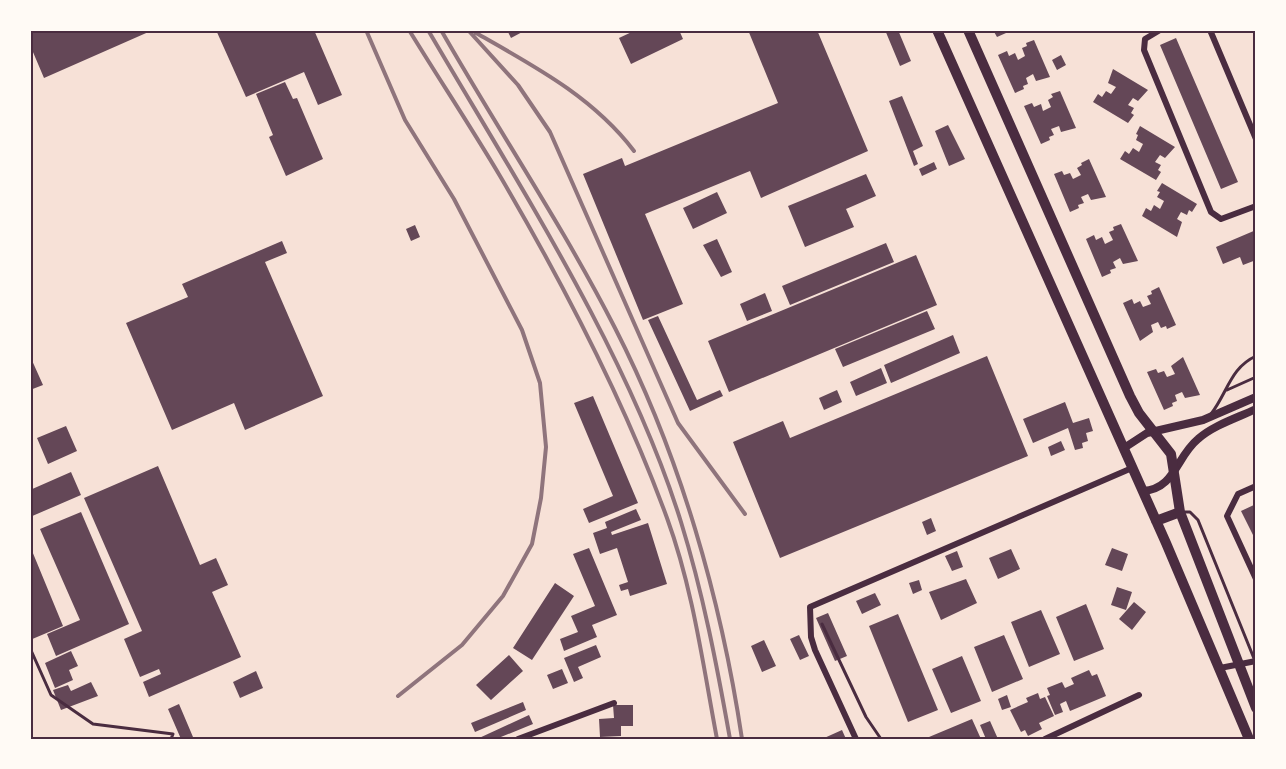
<svg xmlns="http://www.w3.org/2000/svg" width="1286" height="769" font-family="'Public Sans',sans-serif">
	<style>
		.building { fill: #644757 }
		.lines { fill: none; stroke-linecap: round; stroke-linejoin: round }
		.service { stroke: #4a2c40; stroke-width: 3 }
		.minor { stroke: #4a2c40; stroke-width: 6 }
		.tertiary { stroke: #4a2c40; stroke-width: 8 }
		.trunk { stroke: #4a2c40; stroke-width: 10 }
		.rail { stroke: #8f747c; stroke-width: 4 }
		.neatline { fill: none; stroke: #4a2c40; stroke-width: 2 }
	</style>
	<rect width="100%" height="100%" fill="#f7e1d7"/>
	<!-- building -->
	<path class="building" d="M30 30H153L44 78 30 45Z
		M216 30H314L342 95 318 105 304 72 246 97Z
		M507 30H526L511 38Z
		M636 30H679L683 39 631 64 619 38Z
		M748 30H817L868 151 761 198 750 171 645 214 683 304 643 320 583 174 622 158 625 166 778 103Z
		M885 30H898L911 61 900 66Z
		M993 30H1004L1006 33 997 37Z
		M1176 38 1238 182 1221 189 1160 45Z
		M1034 40 1050 77 1036 81 1033 74 1026 78 1028 84 1023 86 1024 89 1015 93 998 55 1007 51 1009 56 1015 53 1018 60 1025 56 1022 48 1027 46 1026 43Z
		M1061 55 1066 65 1057 70 1052 60Z
		M1113 69 1148 90 1138 101 1133 98 1128 105 1134 108 1131 113 1134 115 1128 123 1093 102 1098 94 1102 97 1106 91 1111 94 1116 87 1108 83Z
		M285 82 293 99 297 98 323 159 286 176 269 137 273 135 256 94Z
		M1060 91 1076 128 1061 132 1059 126 1051 129 1054 135 1049 137 1050 140 1041 144 1024 106 1032 103 1034 107 1041 104 1043 111 1051 107 1048 100 1053 97 1051 94Z
		M902 96 923 146 913 151 918 164 914 166 889 101Z
		M948 125 965 159 949 166 935 131Z
		M1140 126 1175 147 1165 158 1160 155 1155 162 1161 165 1158 170 1161 172 1156 180 1120 159 1125 151 1129 154 1133 148 1139 152 1143 144 1136 140 1138 135 1136 134Z
		M1089 159 1106 197 1091 200 1088 194 1081 197 1084 203 1078 205 1079 208 1070 212 1054 174 1062 171 1064 175 1070 173 1073 179 1081 175 1077 168 1082 165 1081 163Z
		M934 162 937 169 922 176 919 169Z
		M866 174 876 196 846 209 854 227 805 247 788 206Z
		M1162 183 1197 204 1192 212 1189 210 1187 215 1181 212 1177 219 1182 222 1177 237 1142 216 1146 208 1151 211 1154 205 1160 209 1164 201 1157 197 1160 192 1157 191Z
		M717 192 727 213 693 229 683 208Z
		M1121 224 1138 261 1123 264 1120 258 1113 262 1116 268 1110 270 1111 273 1102 277 1086 239 1094 235 1096 240 1102 237 1105 244 1113 240 1109 232 1114 230 1113 227Z
		M415 225 420 237 411 241 406 229Z
		M1256 230V260L1243 265 1240 257 1223 264 1216 247Z
		M717 239 732 272 721 277 703 245Z
		M282 241 287 253 265 262 323 396 245 430 234 403 172 430 126 323 188 297 182 284Z
		M886 243 894 262 790 305 782 286Z
		M916 255 937 305 729 392 708 341Z
		M1159 287 1176 325 1167 329 1166 326 1161 328 1158 322 1151 325 1153 332 1140 341 1123 303 1132 299 1134 304 1140 301 1143 307 1151 304 1147 296 1152 294 1151 291Z
		M765 293 772 311 747 321 740 304Z
		M927 311 935 329 843 367 835 349Z
		M658 316 697 400 720 390 723 396 690 411 648 320Z
		M953 335 960 353 891 383 884 365Z
		M30 356 43 385 30 390Z
		M987 356 1028 456 780 558 733 442 783 421 790 438Z
		M1183 357 1200 395 1185 398 1182 392 1175 395 1177 401 1172 403 1173 406 1164 410 1147 372 1156 369 1158 373 1164 371 1167 377 1175 374 1171 366Z
		M881 368 887 383 856 396 850 382Z
		M837 390 842 402 824 410 819 398Z
		M593 396 638 503 589 523 583 509 613 496 574 403Z
		M1065 402 1073 423 1089 418 1093 431 1086 433 1088 441 1082 443 1083 448 1075 450 1068 428 1033 443 1023 419Z
		M66 426 77 451 48 464 37 438Z
		M1061 441 1065 450 1051 456 1048 447Z
		M158 466 200 565 216 558 228 585 212 592 241 657 149 697 143 682 161 674 159 669 140 677 124 639 142 631 84 498Z
		M71 472 81 495 30 517V490Z
		M1256 504V541L1241 511Z
		M636 509 641 520 611 532 612 535 648 523 667 584 630 596 628 589 621 591 619 585 628 582 617 548 600 554 593 533 607 528 605 522Z
		M81 512 129 624 56 656 47 634 80 620 40 529Z
		M931 518 936 531 927 535 922 522Z
		M30 546 63 626 30 640Z
		M589 548 617 615 592 625 597 637 564 651 560 639 578 632 571 616 595 606 573 554Z
		M1112 548 1128 554 1122 571 1105 565Z
		M1011 549 1020 569 998 579 989 558Z
		M957 551 963 567 952 571 945 556Z
		M966 579 977 603 941 620 929 592Z
		M919 580 922 590 913 594 909 583Z
		M555 583 574 596 532 660 513 648Z
		M1117 587 1132 592 1126 610 1111 605Z
		M875 593 881 605 862 614 856 601Z
		M1134 602 1146 612 1132 630 1119 619Z
		M1086 604 1104 649 1074 661 1056 617Z
		M1041 610 1060 654 1029 667 1011 622Z
		M828 613 847 656 835 661 816 618Z
		M898 614 938 710 908 722 869 626Z
		M799 635 809 656 800 660 790 639Z
		M1004 635 1023 679 992 692 974 647Z
		M764 640 776 666 762 672 751 646Z
		M596 645 601 657 578 667 583 678 574 682 564 658Z
		M71 651 78 666 69 670 73 680 55 688 45 663Z
		M509 655 523 671 491 700 476 685Z
		M962 656 981 701 951 713 932 669Z
		M562 669 568 683 553 689 547 675Z
		M1089 670 1092 676 1097 674 1106 696 1070 711 1066 701 1060 704 1063 712 1055 715 1047 696 1050 695 1047 688 1062 682 1065 688 1074 684 1071 678Z
		M256 671 263 688 240 698 233 682Z
		M91 682 98 696 61 710 53 690 68 685 71 691Z
		M1038 693 1040 699 1045 697 1054 716 1039 723 1042 729 1028 736 1025 730 1021 732 1010 710 1028 702 1026 698Z
		M1007 695 1011 707 1002 710 998 699Z
		M523 702 526 710 475 732 471 723Z
		M179 704 193 737 189 739H181L168 709Z
		M613 705H633V726H621V736L600 737 599 719 614 718Z
		M529 715 533 724 496 739H477Z
		M972 719 981 739H930L929 737Z
		M990 721 998 739H986L980 725Z
		M842 730 846 739H822Z"/>
	<g class="lines">
		<!-- service -->
		<path class="service" d="M1227 390 1256 377
			M1211 414C1228 392 1230 368 1256 356
			M1181 512H1190L1198 520 1255 661
			M822 624 866 717 881 739
			M30 648 51 695 93 724 173 734 171 739"/>
		<!-- minor -->
		<path class="minor" d="M1160 30 1145 39 1144 50 1211 212 1221 219 1256 206
			M1210 30 1256 139
			M1256 486 1238 494 1227 516 1256 579
			M1220 668 1256 661
			M518 739 614 703
			M856 739 815 650 811 637 810 607 1132 468
			M1045 739 1139 695"/>
		<!-- tertiary -->
		<path class="tertiary" d="M1124 448 1147 433 1203 420 1256 397
			M1143 491C1175 489 1176 457 1198 439 1214 425 1237 418 1256 409"/>
		<!-- trunk -->
		<path class="trunk" d="M937 30 1166 543 1249 739
			M968 30 1130 396 1139 413 1171 454 1180 512 1256 708
			M1156 521 1180 512"/>
		<!-- rail -->
		<path class="rail" d="M366 30 405 120 454 199 522 330 540 383 546 447 541 498 532 544 503 596 462 645 398 696
			M409 30C439 79 471 127 500 176 564 285 624 400 667 518 693 589 703 665 717 739
			M428 30C518 184 628 352 681 522 703 593 717 666 730 739
			M441 30C498 130 563 226 615 328 680 455 721 599 742 739
			M468 30 518 85 550 132 678 423 745 514
			M476 33C534 66 593 97 634 151"/>
	</g>
	<!-- border -->
	<rect width="1286" height="769" fill="none" stroke="#fffaf5" stroke-width="63"/>
	<rect x="32" y="32" width="1222" height="706" class="neatline"/>
</svg>
